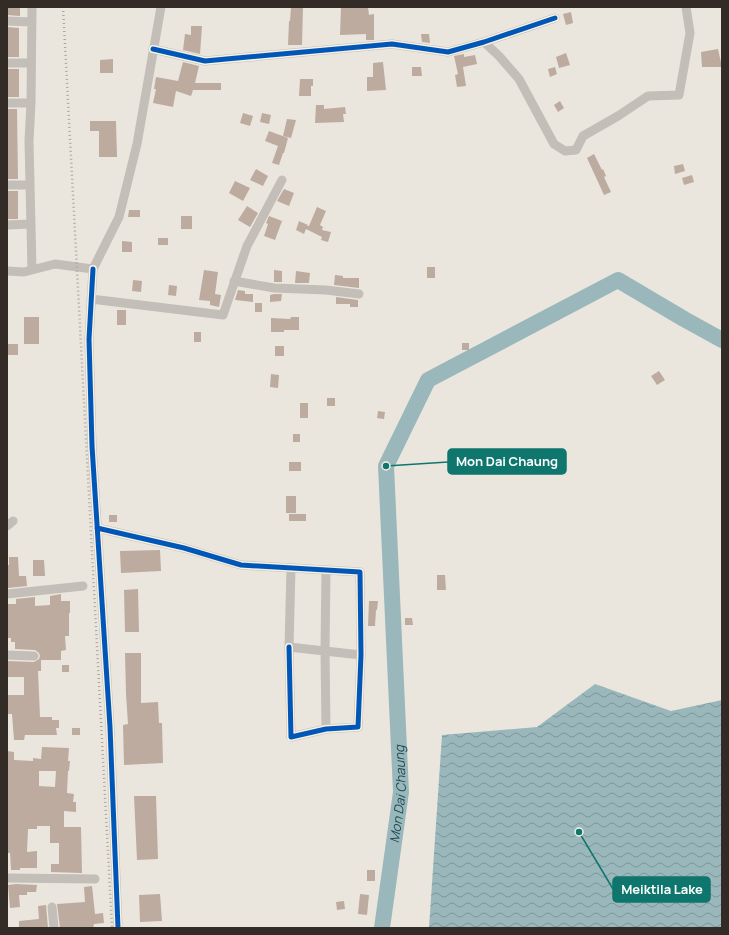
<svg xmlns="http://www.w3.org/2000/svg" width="729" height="935" font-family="Manrope,sans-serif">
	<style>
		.water { fill: url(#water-waves) }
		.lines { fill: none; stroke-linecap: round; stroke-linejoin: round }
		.river { stroke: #9ab8bb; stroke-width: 16 }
		.building { fill: #bdaba0; fill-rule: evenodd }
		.minor { stroke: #c3beb7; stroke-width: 9 }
		.rail { stroke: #aba6a1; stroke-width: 2.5; stroke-dasharray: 1 3; stroke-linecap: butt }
		.cycleway-casing { stroke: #f8f1e4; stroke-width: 8 }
		.cycleway { stroke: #0057b8; stroke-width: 5 }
		.labels { text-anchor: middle; stroke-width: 3; stroke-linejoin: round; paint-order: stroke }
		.water-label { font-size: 13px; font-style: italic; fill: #1c4b53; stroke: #f8f1e4 }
		.leader { fill: none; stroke: #0f766e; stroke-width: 1.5 }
		.callout-dot { fill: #0f766e; stroke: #f8f1e4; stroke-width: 1.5 }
		.callout { fill: #0f766e; stroke: #0f766e; stroke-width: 1.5 }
		.callout-label { font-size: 13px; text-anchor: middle; font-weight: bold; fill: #fff }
	</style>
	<defs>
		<pattern id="water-waves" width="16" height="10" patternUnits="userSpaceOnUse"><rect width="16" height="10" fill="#9ab8bb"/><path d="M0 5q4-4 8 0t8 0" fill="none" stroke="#7e9698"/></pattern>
	</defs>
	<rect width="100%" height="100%" fill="#eae6de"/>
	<!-- water -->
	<path class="water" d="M595 684 671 711 722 700V928H429L442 735 537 727Z"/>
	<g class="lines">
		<!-- river -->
		<path class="river" id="s1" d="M382 928 401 792 386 466 428 380 618 280 684 319 722 340"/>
	</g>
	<!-- building -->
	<path class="building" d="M7 7H20V16L7 15Z
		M291 7H303L302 45H288L289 21H290Z
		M341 7H368L369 15 374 14V40H366V34L340 35Z
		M571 12 573 23 566 25 563 14Z
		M191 26H202L200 54 183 50 185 34 191 35Z
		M7 27 19 28V57H7Z
		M421 34H429L430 43 422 42Z
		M718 49 722 67H702L701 52Z
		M566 53 570 65 559 68 556 57Z
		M464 54V57L475 55 477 64 463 67 466 86 457 87 455 75 458 74 454 56Z
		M113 59V73H100V60Z
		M183 62 199 66 195 83H221V90H193L191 96 176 91 173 107 153 103 156 89H154L156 77 178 81Z
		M383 62 386 90 367 91V77H373V63Z
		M412 67H421L422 76H412Z
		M555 67 557 74 550 77 548 69Z
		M7 69H19V97H7Z
		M300 79H313V86H311V96H299Z
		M560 101 564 108 558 112 554 105Z
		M316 105H324V109L345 107 346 114H343L344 122 315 123Z
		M7 109H17L18 179H7Z
		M243 113 253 116 250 126 240 123Z
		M262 113 271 115 269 124 260 122Z
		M287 119 296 120 291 138 283 136Z
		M90 121H116L117 157H99V131H90Z
		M269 131 288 138 284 153H283L279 165 272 163 278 146 265 141Z
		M594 154 602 170 603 169 606 176 604 177 611 192 604 195 587 158Z
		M683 164 685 171 675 174 674 166Z
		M256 169 268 176 263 186 250 180Z
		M692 175 694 182 684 185 682 178Z
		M235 181 250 188 243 201 229 193Z
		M284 189 294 193 289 206 277 201Z
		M7 191H18V219H7Z
		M247 206 258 213 250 227 238 220Z
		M317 207 326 211 320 225 323 227 322 230 331 232 328 242 321 240 322 237 306 229 304 234 296 230 299 221 308 225 307 226H309Z
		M129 210H140V217H128Z
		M181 216H192V229H181Z
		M269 216 282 221 275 240 264 236 268 224 266 223Z
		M158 238H168V245H158Z
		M122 241 132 242V252H122Z
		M427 267H435V278H427Z
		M204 270 218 272 215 294 221 295 219 307 210 305V301L199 300Z
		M274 270 282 271V282H274Z
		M296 271 310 273 309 283H295Z
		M335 275 343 276V278H359V288L334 285Z
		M133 280 142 281 141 292 132 291Z
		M169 285 177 286 176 296 168 295Z
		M238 290 245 291V294H253V302L235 300Z
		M274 294H282L281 301 270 302V295Z
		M336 297 358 300V307H350V304H336Z
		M255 303H262V312H255Z
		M117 310H126V325H117Z
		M24 317H39V344H24Z
		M291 317H299V330H284V332H271V318L290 319Z
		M194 332H201V342H194Z
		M462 343H469V350H462Z
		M7 344H18V355H7Z
		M275 346H284V356H275Z
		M659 371 665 380 657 385 651 376Z
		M271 374 279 375 278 388 270 387Z
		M327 398H335V406H327Z
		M300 403H308V418H300Z
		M378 411 385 412 384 419 377 418Z
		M293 434H300V442H293Z
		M289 462H301V471H289Z
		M286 496H296V513H286Z
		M289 514H306V521H289Z
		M109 515H117V522H109Z
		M160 550 161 571 121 573 120 551Z
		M9 557H18L19 576H26L27 586 8 588V565H9Z
		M33 560H44L45 576H33Z
		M437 575H445L446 590H437Z
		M138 589 139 632H125L124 590Z
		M61 594V601H70V613H69V636H65L66 650 61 651V660H41V671H38L40 717H52V720H59V728H56L57 735H25L24 740H14L12 714H8L7 695H24V677H7V661L34 662 39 659 40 656 39 653 35 650 15 649V642H11V638H7V604H16V599L35 597V606L50 605V596Z
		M369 601H378L377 610H376L375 626H368Z
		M405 618H412L413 625H405Z
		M125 653H141V703L158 702 159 723H162L163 763 124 765 123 725 128 724 126 694Z
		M62 665H69V672H62Z
		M72 728H80V735H72Z
		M42 747 69 748 68 761H70L69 771H68L67 793 74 794 73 802H76V812L64 811V827H81L82 873 51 872V864H59V843H50V826H37V829H28L27 852 37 851V868H20V870H11L10 853H7V751L14 752V760L33 761V758L41 759ZM39 771H56L55 787 39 786Z
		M134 796H156L158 859 137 860Z
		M367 870H375V881H367Z
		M16 884 37 885 36 892H27V895H19L20 907 10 908 8 885Z
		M92 886 95 914 103 913 104 923 94 924 93 928H60L57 904 85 902 84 887Z
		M160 894 162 921 140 922 139 895Z
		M360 894 369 895 367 915 358 914Z
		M344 901 345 909 337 910 336 902Z
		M46 905 48 928H19V921L39 919 38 906Z"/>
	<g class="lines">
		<!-- minor -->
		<path class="minor" d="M7 21 32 22
			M484 42 499 56 519 79 554 144 565 151 576 150 583 136 618 116 648 96 679 95 690 33 686 7
			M153 49 205 61 392 44 448 52 484 42 555 18
			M7 63H31
			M7 103H31
			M7 185H30
			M7 225 30 224
			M93 269 89 339 92 446 110 727 118 928
			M32 270 29 141 31 103 32 7
			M7 271 24 272 55 264 93 269 119 217 137 144 161 7
			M234 281 274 288 326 290 359 294
			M91 299 223 315 247 246 282 180
			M7 526 13 521
			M97 528 184 548 241 565 360 572 361 655 358 727 326 729 291 737 289 647
			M291 568 289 647 361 655
			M326 570 325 651 326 729
			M7 594 83 586
			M7 655 34 656
			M7 878 95 879
			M52 907 54 928"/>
		<!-- rail -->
		<path class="rail" d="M63 7 112 928"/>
		<defs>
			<path id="cycleway" d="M153 49 205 61 392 44 448 52 484 42 555 18
				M93 269 89 339 92 446 110 727 118 928
				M97 528 184 548 241 565 360 572 361 655 358 727 326 729 291 737 289 647"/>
		</defs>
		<!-- cycleway casing -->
		<use href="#cycleway" class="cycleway-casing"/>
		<!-- cycleway -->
		<use href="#cycleway" class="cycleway"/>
	</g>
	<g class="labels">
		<!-- water labels -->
		<g class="water-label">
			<text dy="5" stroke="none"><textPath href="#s1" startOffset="135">Mon Dai Chaung</textPath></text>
		</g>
	</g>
	<!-- callouts -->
	<path class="leader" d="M386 466L448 462M579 832L613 889"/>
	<g class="callout-dot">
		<circle cx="386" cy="466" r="4"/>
		<circle cx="579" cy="832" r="4"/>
	</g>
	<g class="callout">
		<rect x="448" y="449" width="118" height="25" rx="4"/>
		<rect x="613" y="877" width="97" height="25" rx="4"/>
	</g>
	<g class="callout-label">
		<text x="507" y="466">Mon Dai Chaung</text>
		<text x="662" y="894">Meiktila Lake</text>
	</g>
	<!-- border -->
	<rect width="729" height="935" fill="none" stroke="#332b26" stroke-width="16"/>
</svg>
